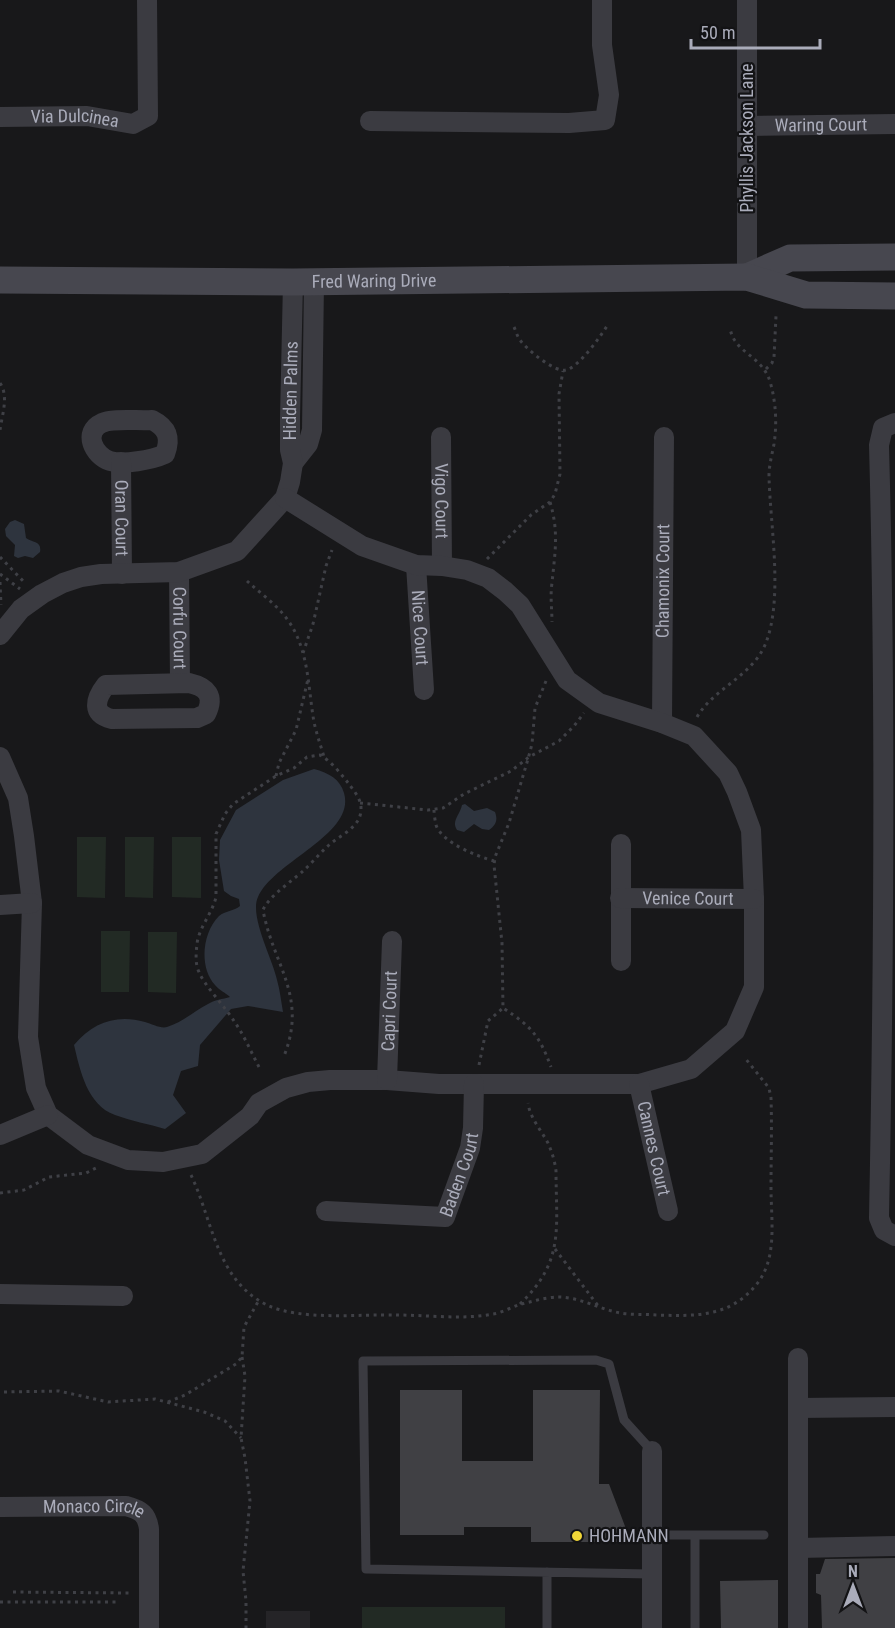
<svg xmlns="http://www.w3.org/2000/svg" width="895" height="1628" font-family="'Roboto Condensed',sans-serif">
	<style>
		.built { fill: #252427 }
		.green { fill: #222a24 }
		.water { fill: #2e343e }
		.building { fill: #404044 }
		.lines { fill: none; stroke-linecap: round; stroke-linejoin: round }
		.path { stroke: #3f4046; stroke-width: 3; stroke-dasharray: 3 4.5; stroke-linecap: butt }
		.service { stroke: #3b3b41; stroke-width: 9 }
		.minor { stroke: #3b3b41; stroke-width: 20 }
		.secondary { stroke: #47474f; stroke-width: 27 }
		.poi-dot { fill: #f2d738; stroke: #131315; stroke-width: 2 }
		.labels { text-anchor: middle; stroke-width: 4.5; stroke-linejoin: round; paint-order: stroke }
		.street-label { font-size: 18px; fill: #aaacba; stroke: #131315 }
		.poi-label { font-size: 18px; fill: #aaacba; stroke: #131315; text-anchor: start }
	</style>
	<rect width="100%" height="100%" fill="#18181a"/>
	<!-- built -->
	<path class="built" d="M266 1611H310V1628H266Z"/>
	<!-- green -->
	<path class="green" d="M77 837H106L105 898 77 897Z
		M125 837H154L153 898 125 897Z
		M172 837H201V898L172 897Z
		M101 931H130L129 992H101Z
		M148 932H177L176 993 148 992Z
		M362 1607H505V1628H362Z"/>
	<!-- water -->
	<path class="water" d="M15 520 24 524 26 538C33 543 42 541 40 552L33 558 25 556 18 558 14 556 15 545 6 536 5 529 10 522Z
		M314 769C329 773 340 779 344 793 356 834 274 861 258 897 249 916 273 960 277 980 280 990 281 1001 283 1012L248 1006 231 1009 200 1045 198 1066 181 1071 173 1095 186 1113 165 1129C149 1124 131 1121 115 1115 87 1105 80 1070 74 1045 93 1022 117 1014 145 1022 152 1024 161 1029 167 1027 183 1022 194 1011 208 1004 214 1000 223 999 230 997 226 993 219 990 215 985 199 968 202 933 219 916 225 911 234 911 240 906L239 899 231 896 224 891 219 860 220 840 236 810 283 780Z
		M465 804 474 811 487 808 495 812C498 820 496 825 489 830L482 829 474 824 464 832 457 830C451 821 460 815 462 805Z"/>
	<!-- building -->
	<path class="building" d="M400 1390H462V1461H533V1390H600L599 1484H609L631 1542H531V1527H464V1535H400Z
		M895 1558V1628H822L821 1595 816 1593V1574H820L825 1559Z
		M778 1580V1628H721L720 1581Z"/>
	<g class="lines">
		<!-- path -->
		<path class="path" d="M514 327C516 331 517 336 520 340 526 349 555 373 566 370 579 367 600 337 607 326
			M766 369 772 363 774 357 776 316
			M0 383C9 396 2 415 0 430
			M550 502C559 532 555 552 552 583 550 596 552 609 552 622
			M0 557 26 584
			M487 559 531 515 550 502 555 494 560 474 559 394 563 371
			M0 574 20 589
			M247 581C260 593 276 604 287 619 308 647 308 684 313 716 315 730 320 743 324 757
			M0 582 1 605
			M303 653 313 624 326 566 332 550
			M546 681 535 708 532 744 528 759 509 823 495 857 494 865 502 943 503 1008C532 1027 539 1035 551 1067
			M697 717C714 688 751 677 765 645 784 600 770 525 769 476 769 465 772 455 774 444 777 425 776 404 771 385 764 355 734 354 730 328
			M276 776 279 763 296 730 308 679
			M360 803 428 810 443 808 464 794 511 771 529 757 559 741 574 726 584 713
			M434 810C434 814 435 820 436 825 442 843 477 856 494 861
			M479 1065 488 1021 503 1008
			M259 1067C251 1052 244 1035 234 1021 226 1008 204 985 199 972 195 964 196 953 197 944 199 927 212 914 216 897V834L225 814 233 804 276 776 294 768 307 757 320 755C331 761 341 774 349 784 354 791 361 799 361 808 362 827 340 835 329 845 320 853 312 863 303 871 292 881 268 897 263 910 273 965 308 996 284 1056
			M191 1175C213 1221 216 1280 267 1305 300 1321 360 1314 397 1315 429 1315 461 1320 493 1314 501 1313 510 1308 518 1305 530 1302 546 1297 558 1297 580 1297 599 1309 620 1313 631 1315 644 1314 656 1315 694 1316 729 1318 756 1285 778 1259 771 1220 771 1188 771 1158 772 1128 771 1098L769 1088 745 1058
			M0 1193 24 1190 49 1177 86 1173 98 1167
			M555 1249 599 1307
			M520 1304C565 1261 556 1228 556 1171 555 1162 552 1152 548 1143 541 1130 530 1118 528 1103
			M242 1357 245 1376 241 1438 245 1458 250 1501 243 1571 246 1601V1628
			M4 1392 59 1391 108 1402 155 1399 204 1412 225 1421 241 1438
			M168 1402 185 1395 236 1364 242 1357 244 1327 259 1300
			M13 1592 131 1593
			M0 1602H119"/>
		<!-- service -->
		<path class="service" d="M652 1451 624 1420 609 1364 596 1360 363 1361 366 1569 652 1574
			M652 1535H764
			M547 1628V1572
			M695 1628V1535"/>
		<!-- minor -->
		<g class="minor">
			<path id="s1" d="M0 117 87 116 133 124 148 116 147 0"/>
			<path d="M370 121 569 123 605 120 609 95 602 45V0"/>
			<path id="s2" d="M747 126 895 124"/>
			<path d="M747 277V0"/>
			<path d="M152 420C168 428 171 438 165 454 152 460 123 465 110 461 94 456 82 432 102 423 112 418 139 421 152 420Z"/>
			<path d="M895 423 883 428 879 445C886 703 884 960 879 1218L884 1230 895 1236"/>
			<path id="s3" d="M441 437 442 566"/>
			<path id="s4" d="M121 462 122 574"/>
			<path d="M293 463 308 444 312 430 314 282"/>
			<path id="s5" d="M416 565 424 690"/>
			<path id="s6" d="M179 572 180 683"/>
			<path id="s7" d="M0 635 21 609 42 594 63 583 81 577 101 574 179 572 237 551 285 498 290 482 293 463 290 450V418L293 282"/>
			<path d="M189 683C207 687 215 696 206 714L197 718 112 719C91 714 95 699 106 685Z"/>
			<path id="s8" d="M662 723 664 437"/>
			<path d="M0 757 18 798 24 836 32 903 28 1037 36 1088 48 1115 88 1145 128 1160 163 1162 202 1154 250 1116 259 1103 286 1088 308 1082 330 1080H387L439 1084H639L691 1069 735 1031 754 987V899L751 830 737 792 728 773 694 736 662 723 599 703 567 680 520 605 505 591 488 578 467 570 442 566 416 565 362 546 285 498"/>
			<path d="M621 844V961"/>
			<path id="s9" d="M620 898 754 899"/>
			<path d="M0 905 32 903"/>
			<path id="s10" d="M387 1080 392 941"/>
			<path id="s11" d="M639 1084 668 1211"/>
			<path d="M0 1135 48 1115"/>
			<path id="s12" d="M326 1211 445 1217 470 1148 473 1128 474 1084"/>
			<path d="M0 1294 123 1296"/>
			<path d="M798 1408 895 1407"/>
			<path d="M652 1451V1628"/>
			<path id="s13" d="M0 1507 126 1506C141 1510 147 1514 149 1529V1628"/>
			<path d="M798 1548 895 1546"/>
			<path d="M798 1628V1358"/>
		</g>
		<!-- secondary -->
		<g class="secondary">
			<path d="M747 277 790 258 895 257"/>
			<path id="s14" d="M0 280 293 282 747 277 806 295 895 296"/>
		</g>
	</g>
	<!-- markers -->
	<circle class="poi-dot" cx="577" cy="1536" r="6"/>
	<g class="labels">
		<!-- street labels -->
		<g class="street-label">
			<text dy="6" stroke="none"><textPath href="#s1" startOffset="75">Via Dulcinea</textPath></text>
			<text dy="6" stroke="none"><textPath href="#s2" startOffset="74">Waring Court</textPath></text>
			<text transform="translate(747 138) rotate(-90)" y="6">Phyllis Jackson Lane</text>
			<text dy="6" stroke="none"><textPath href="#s14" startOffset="374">Fred Waring Drive</textPath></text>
			<text dy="6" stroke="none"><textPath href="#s7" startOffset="442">Hidden Palms</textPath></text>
			<text dy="6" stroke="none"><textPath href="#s3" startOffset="64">Vigo Court</textPath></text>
			<text dy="6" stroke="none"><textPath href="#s4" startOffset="56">Oran Court</textPath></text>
			<text dy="6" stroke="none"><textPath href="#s8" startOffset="142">Chamonix Court</textPath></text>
			<text dy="6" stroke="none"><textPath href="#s6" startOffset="56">Corfu Court</textPath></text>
			<text dy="6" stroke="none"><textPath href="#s5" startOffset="63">Nice Court</textPath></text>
			<text dy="6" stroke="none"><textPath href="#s9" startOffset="68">Venice Court</textPath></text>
			<text dy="6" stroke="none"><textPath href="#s10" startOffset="69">Capri Court</textPath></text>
			<text dy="6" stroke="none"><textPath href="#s11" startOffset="66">Cannes Court</textPath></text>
			<text dy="6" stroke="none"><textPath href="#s12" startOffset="164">Baden Court</textPath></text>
			<text dy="6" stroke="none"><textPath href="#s13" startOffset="94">Monaco Circle</textPath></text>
		</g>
		<!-- poi labels -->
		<g class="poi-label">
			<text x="589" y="1542">HOHMANN</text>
		</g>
	</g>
	<!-- north arrow -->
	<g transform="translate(853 1586)" stroke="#131315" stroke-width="4.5" paint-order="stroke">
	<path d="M0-4.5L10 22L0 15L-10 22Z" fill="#aaacba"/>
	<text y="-9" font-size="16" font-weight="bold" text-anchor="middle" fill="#aaacba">N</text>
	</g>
	<!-- scale -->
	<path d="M691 39v9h129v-9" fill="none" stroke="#aaacba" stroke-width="3"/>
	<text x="700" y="39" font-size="18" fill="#aaacba" stroke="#131315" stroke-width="4.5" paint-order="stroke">50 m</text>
</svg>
